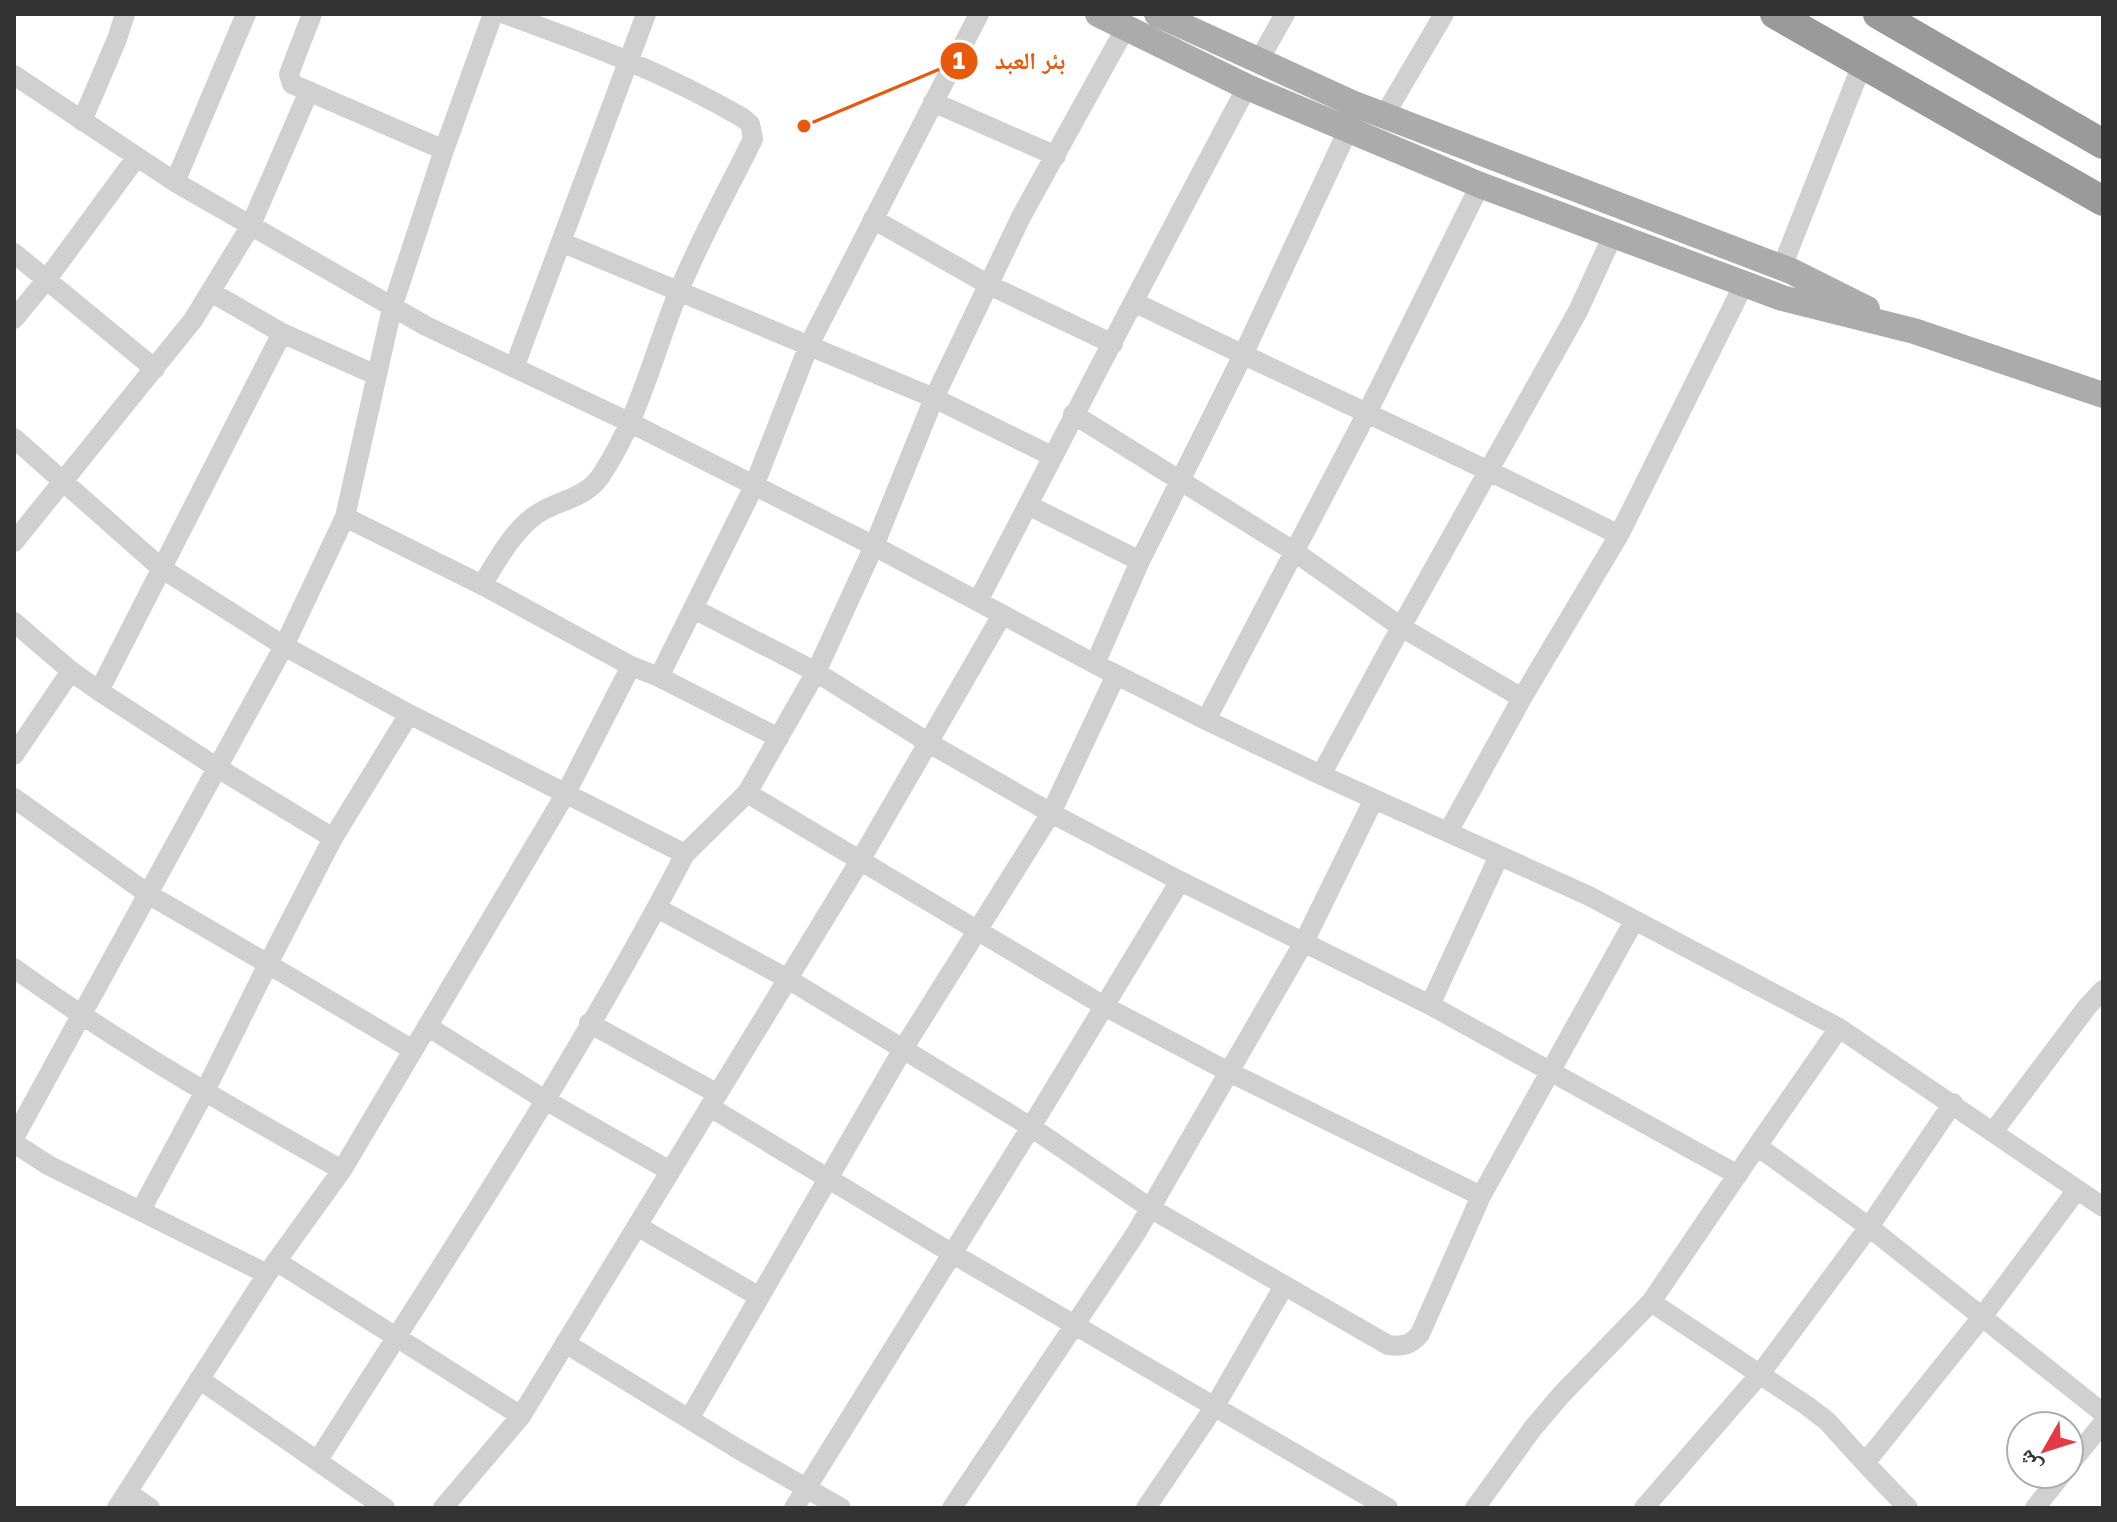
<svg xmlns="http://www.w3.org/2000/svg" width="2117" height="1522" font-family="'Golos Text','Noto Naskh Arabic',sans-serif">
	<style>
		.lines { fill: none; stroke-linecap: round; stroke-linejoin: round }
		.minor { stroke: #d0d0d0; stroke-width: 20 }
		.major { stroke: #ababab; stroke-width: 26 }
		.highway { stroke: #9a9a9a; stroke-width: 30 }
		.leader { fill: none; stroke: #e8590c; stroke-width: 3 }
		.callout-dot { fill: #e8590c; stroke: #fff; stroke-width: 3 }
		.mark-label { font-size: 24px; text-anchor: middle; font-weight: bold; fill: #fff }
		.callout-label { font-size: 24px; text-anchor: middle; font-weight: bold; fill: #e8590c; stroke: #fff; stroke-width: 8; stroke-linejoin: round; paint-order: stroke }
	</style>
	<rect width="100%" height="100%" fill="#fff"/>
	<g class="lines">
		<!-- minor -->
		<path class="minor" d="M312 14 289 74 292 84 444 150
			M1258 62 1285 14
			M14 75 175 182 426 326 631 423 874 546 1095 664 1206 720 1321 775 1589 896 1839 1028 2103 1207
			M933 102 1056 156
			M1384 116 1444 14
			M82 121 117 39 125 14
			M175 182 246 14
			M873 219 989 285 1113 344
			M561 242 934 398 1052 456
			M14 253 155 369
			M1782 267 1863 62
			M211 292 282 333 376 375
			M1134 302C1295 381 1459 454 1619 535
			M14 319 47 279 136 158
			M514 368 646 14
			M1073 414 1295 552 1401 627 1522 698
			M14 438 161 568 284 646 409 714 685 854 747 793 816 672 874 546 934 398 1021 217 1126 27
			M1028 505 1140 561
			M345 517 482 585C497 561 511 534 533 517 554 500 583 501 600 477 638 421 653 355 678 293 699 241 728 190 753 139L750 124 743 118C664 72 590 45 505 14
			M14 542 193 320 250 227 309 91
			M482 585 631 666 659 677 779 738
			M978 601C1067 430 1155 258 1247 87
			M694 609 816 672 929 743 1051 813 1180 881 1430 1005 1738 1175
			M14 622 71 671 99 691 216 767 333 838 268 964 148 894 14 798
			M1095 664 1140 561 1243 355 1348 130
			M659 677 754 486 809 345 979 14
			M99 691 282 333
			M1206 720 1368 411 1480 185
			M14 755 71 671
			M1321 775 1401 627 1578 311 1613 235
			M747 793 1104 1006 1229 1072 1481 1196
			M1448 832 1522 698 1619 535 1744 284
			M333 838 409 714
			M657 908 788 979 1031 1127 1150 1208 1388 1345C1402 1347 1411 1345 1420 1334L1481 1196 1634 921
			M14 968C119 1044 230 1107 342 1170
			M1430 1005 1499 856
			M589 1023 718 1094
			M427 1026 545 1100 670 1171
			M1839 1028 1757 1146 1869 1227 2103 1413
			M710 1107 953 1254 1388 1508
			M1993 1132 2087 1007 2103 990
			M14 1138 284 646 345 517 392 308 444 150 493 14
			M14 1143 48 1165 267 1274
			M141 1210 204 1093 268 964 413 1050
			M276 1261 521 1416
			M758 1296 637 1226 861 859 1002 615
			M1651 1302 1806 1405 1827 1421 1865 1463
			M565 1343 738 1449 841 1508
			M199 1379 385 1508
			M689 1419 903 1049 1051 813 1116 675
			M318 1460C444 1261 576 1064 685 854
			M2069 1465 2103 1423
			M127 1492 150 1508
			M117 1508 267 1274 342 1170 566 793 631 666
			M443 1508 521 1416 637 1226
			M794 1508 1031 1127 1180 881
			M952 1508 1136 1233 1304 942 1374 799
			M1146 1508 1215 1406 1284 1286
			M1475 1508 1533 1428 1561 1395 1651 1302 1757 1146
			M1644 1508 1760 1374 1869 1227 1953 1103
			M1908 1508 1865 1463 1982 1317 2076 1191
			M2035 1508 2062 1474"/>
		<!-- major -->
		<path class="major" d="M1098 14 1247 87 1480 185 1782 298 1914 331 2103 395
			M1157 14 1354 104 1791 271 1867 309"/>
		<!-- highway -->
		<path class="highway" d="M1775 14 2103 201
			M1878 14 2103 144"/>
	</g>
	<!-- callouts -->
	<path class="leader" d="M804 126L959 61"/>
	<g class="callout-dot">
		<circle cx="804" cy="126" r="8"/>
		<circle cx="959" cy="61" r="20"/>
	</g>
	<g class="mark-label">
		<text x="959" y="69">1</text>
	</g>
	<g class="callout-label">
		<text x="1030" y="69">بئر العبد</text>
	</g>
	<!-- border -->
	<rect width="2117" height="1522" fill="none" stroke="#333333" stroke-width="32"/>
	<!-- north arrow -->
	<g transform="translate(2045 1450) rotate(231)"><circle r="38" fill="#ffffff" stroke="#adadad" stroke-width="2"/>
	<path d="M0-6L14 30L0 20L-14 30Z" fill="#e63946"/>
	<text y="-12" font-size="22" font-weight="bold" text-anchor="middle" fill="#333333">ش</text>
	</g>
</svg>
